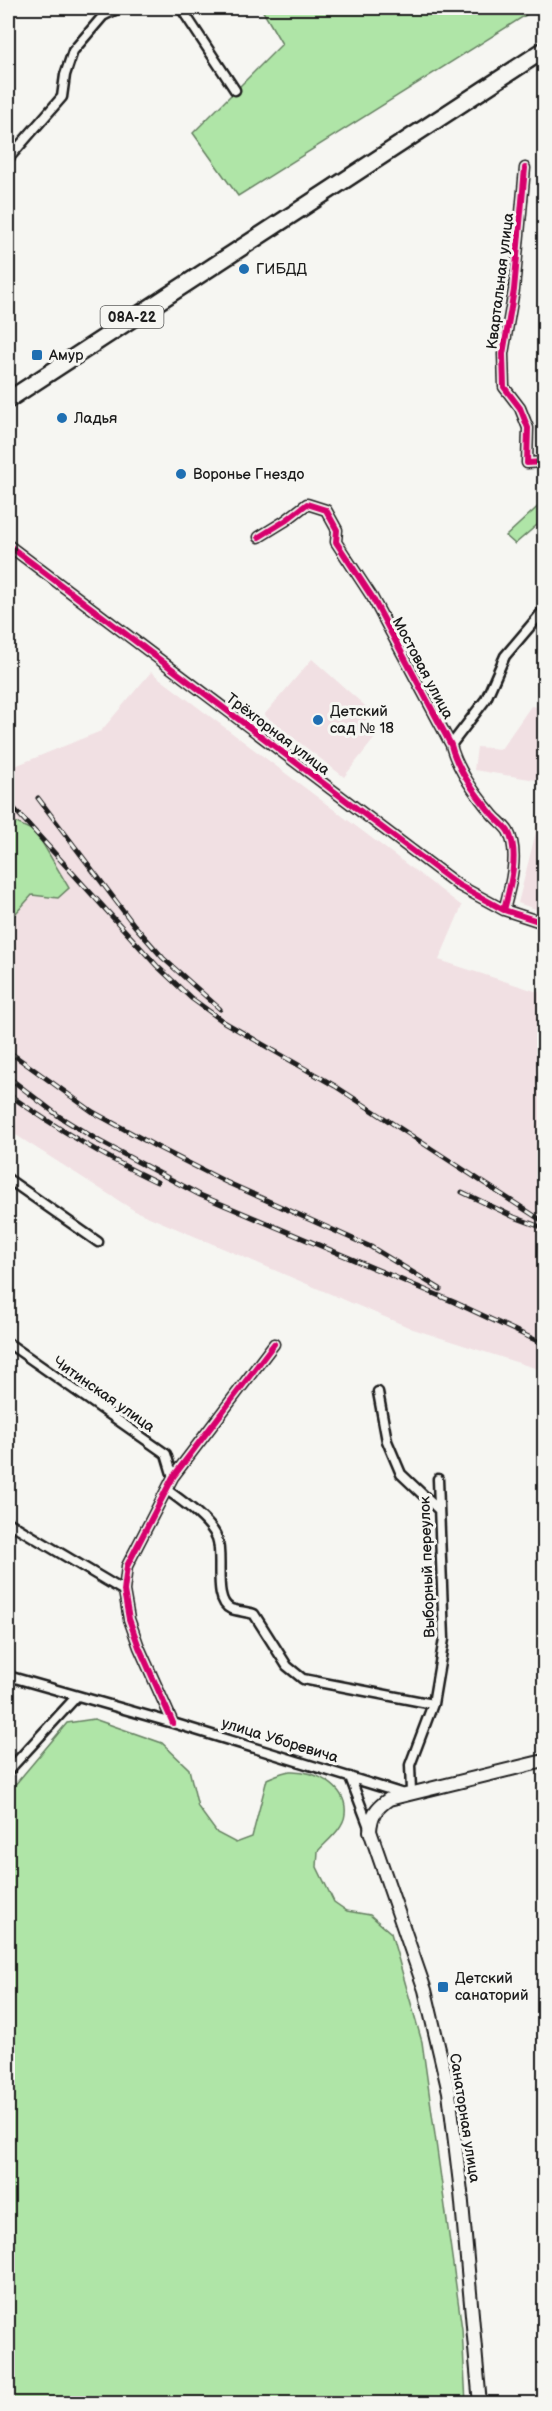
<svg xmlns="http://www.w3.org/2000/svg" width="552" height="2411" font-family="'Balsamiq Sans',sans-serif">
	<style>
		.built { fill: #f1e0e3 }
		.green { fill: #afe5a7; stroke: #668062; stroke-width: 1.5 }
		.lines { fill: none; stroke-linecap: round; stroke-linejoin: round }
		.street-casing { stroke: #1c1c1c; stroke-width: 13 }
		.secondary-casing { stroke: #1c1c1c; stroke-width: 16 }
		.highway-casing { stroke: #1c1c1c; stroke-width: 20 }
		.street { stroke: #f6f6f2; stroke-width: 8 }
		.secondary { stroke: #f6f6f2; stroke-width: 12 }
		.highway { stroke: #f6f6f2; stroke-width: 15 }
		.rail-casing { stroke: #1c1c1c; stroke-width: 5 }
		.rail { stroke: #f6f6f2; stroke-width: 3; stroke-dasharray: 9; stroke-linecap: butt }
		.cycleway-casing { stroke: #f6f6f2; stroke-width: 10 }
		.cycleway { stroke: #d6006c; stroke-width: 6 }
		.poi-dot { fill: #1f6fb2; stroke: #f6f6f2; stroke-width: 2 }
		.labels { text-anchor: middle; stroke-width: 6; stroke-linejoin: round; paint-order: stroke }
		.shield { fill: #f6f6f2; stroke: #5d5d5c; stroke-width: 1.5 }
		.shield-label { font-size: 14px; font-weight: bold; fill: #1c1c1c }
		.poi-label { font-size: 15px; fill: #1c1c1c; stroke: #f6f6f2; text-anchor: start }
		.street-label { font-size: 15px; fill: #1c1c1c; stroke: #f6f6f2 }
	</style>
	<rect width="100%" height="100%" fill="#f6f6f2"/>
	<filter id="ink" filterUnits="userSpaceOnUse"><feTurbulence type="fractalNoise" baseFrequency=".0167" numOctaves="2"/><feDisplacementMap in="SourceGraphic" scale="12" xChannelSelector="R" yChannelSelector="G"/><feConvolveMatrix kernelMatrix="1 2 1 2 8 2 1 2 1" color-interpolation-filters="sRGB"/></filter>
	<g filter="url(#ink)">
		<!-- built -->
		<path class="built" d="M312 659 372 712 363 724 374 739 344 777 264 715Z
			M151 672 462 906 439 960 544 994V1371L413 1329 135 1211 8 1130V759L15 766 101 731Z
			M531 706 544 708V733L536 780 474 770 477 747 501 749Z
			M544 800V912L518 903Z"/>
		<!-- green -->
		<path class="green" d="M261 8H537L238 196 193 133 282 44Z
			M544 501V519L515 544 506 536Z
			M8 819 36 832 69 888 58 898 32 895 8 922Z
			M94 1719 162 1743 189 1769 198 1807 217 1833 236 1843 252 1837 267 1779C274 1776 282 1772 290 1771 314 1770 348 1786 345 1814 344 1828 327 1841 318 1851L317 1867 334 1902 347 1911 370 1915 391 1933 422 2042 462 2329 466 2403H8V1793L67 1723Z"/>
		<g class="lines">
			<defs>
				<path id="street" d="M181 8 235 90
					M8 159 62 97 65 75 73 51 103 16 119 8
					M525 168 514 290 503 354 504 387 520 408 528 428 527 463 544 462
					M259 537 285 521 307 504 326 510 337 530 336 542 372 597 451 745C457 769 476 795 492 814 496 819 504 825 508 831 520 852 510 888 504 910
					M8 545 458 885 504 910 544 923
					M451 745 486 699 505 656 544 610
					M8 1179 98 1242
					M8 1343 166 1454 173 1477
					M378 1392 387 1441 401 1474 439 1510
					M167 1490C182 1501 211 1521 217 1538 224 1556 212 1601 231 1609 238 1611 247 1612 254 1614L287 1666 303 1679 433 1704
					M8 1522 124 1591
					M8 1676 173 1723 404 1794
					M173 1723 139 1647 129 1619 124 1591 127 1566 173 1477 274 1344
					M8 1771 77 1696
					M350 1777 369 1827
					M411 1792 410 1765 433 1704 444 1639 438 1479"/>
				<path id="secondary" d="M480 2404 461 2192 449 2092 425 1990 370 1831C371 1815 376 1808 389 1799L544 1761"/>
				<path id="highway" d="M8 400 544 50"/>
			</defs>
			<!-- street casing -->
			<use href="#street" class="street-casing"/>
			<!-- secondary casing -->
			<use href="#secondary" class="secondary-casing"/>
			<!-- highway casing -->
			<use href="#highway" class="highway-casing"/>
			<!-- street -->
			<use href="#street" class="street"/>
			<!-- secondary -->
			<use href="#secondary" class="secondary"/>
			<!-- highway -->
			<use href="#highway" class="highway"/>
			<defs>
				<path id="rail" d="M38 798 134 925 163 958 220 1009
					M8 802 157 966 191 998 224 1022 335 1086 544 1222
					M8 1051 93 1112 157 1147 226 1182 371 1247 440 1289
					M8 1077 60 1117 99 1141 200 1195 454 1302 544 1344
					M8 1094C56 1128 104 1157 157 1182
					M462 1192 514 1217 541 1227"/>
			</defs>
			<!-- rail casing -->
			<use href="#rail" class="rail-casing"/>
			<!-- rail -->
			<use href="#rail" class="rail"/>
			<defs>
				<path id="cycleway" d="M525 168 514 290 503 354 504 387 520 408 528 428 527 463 544 462
					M259 537 285 521 307 504 326 510 337 530 336 542 372 597 451 745C457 769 476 795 492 814 496 819 504 825 508 831 520 852 510 888 504 910
					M8 545 458 885 504 910 544 923
					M173 1723 139 1647 129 1619 124 1591 127 1566 173 1477 274 1344"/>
			</defs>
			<!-- cycleway casing -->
			<use href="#cycleway" class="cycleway-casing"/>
			<!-- cycleway -->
			<use href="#cycleway" class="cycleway"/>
		</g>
	</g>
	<!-- markers -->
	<g class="poi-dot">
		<circle cx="244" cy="269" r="6"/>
		<rect x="31" y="349" width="12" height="12" rx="3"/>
		<circle cx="62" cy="418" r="6"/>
		<circle cx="181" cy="474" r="6"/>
		<circle cx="318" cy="720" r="6"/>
		<rect x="437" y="1981" width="12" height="12" rx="3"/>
	</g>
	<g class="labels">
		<!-- shield labels -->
		<rect class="shield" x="100.5" y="306" width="63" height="22" rx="4.5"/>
		<g class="shield-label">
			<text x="132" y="322">08А-22</text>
		</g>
		<!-- poi labels -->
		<g class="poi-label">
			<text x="256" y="274">ГИБДД</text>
			<text x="49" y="360">Амур</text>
			<text x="74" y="423">Ладья</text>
			<text x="193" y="479">Воронье Гнездо</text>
			<text x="330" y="716">Детский<tspan x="330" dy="17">сад № 18</tspan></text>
			<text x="455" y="1983">Детский<tspan x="455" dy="17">санаторий</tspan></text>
		</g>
		<!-- street labels -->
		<g class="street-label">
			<text transform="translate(500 281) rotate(-83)" y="5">Квартальная улица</text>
			<text transform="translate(423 668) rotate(62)" y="5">Мостовая улица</text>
			<text transform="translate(278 734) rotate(37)" y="5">Трёхгорная улица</text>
			<text transform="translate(104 1394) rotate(35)" y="5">Читинская улица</text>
			<text transform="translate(427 1567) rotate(-92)" y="5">Выборный переулок</text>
			<text transform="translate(280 1740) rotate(17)" y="5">улица Уборевича</text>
			<text transform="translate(465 2118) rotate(81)" y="5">Санаторная улица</text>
		</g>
	</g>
	<!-- margin -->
	<rect width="552" height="2411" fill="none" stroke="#f6f6f2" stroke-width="30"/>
	<rect x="15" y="15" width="522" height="2381" fill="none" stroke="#1c1c1c" stroke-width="2" filter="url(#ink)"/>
</svg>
